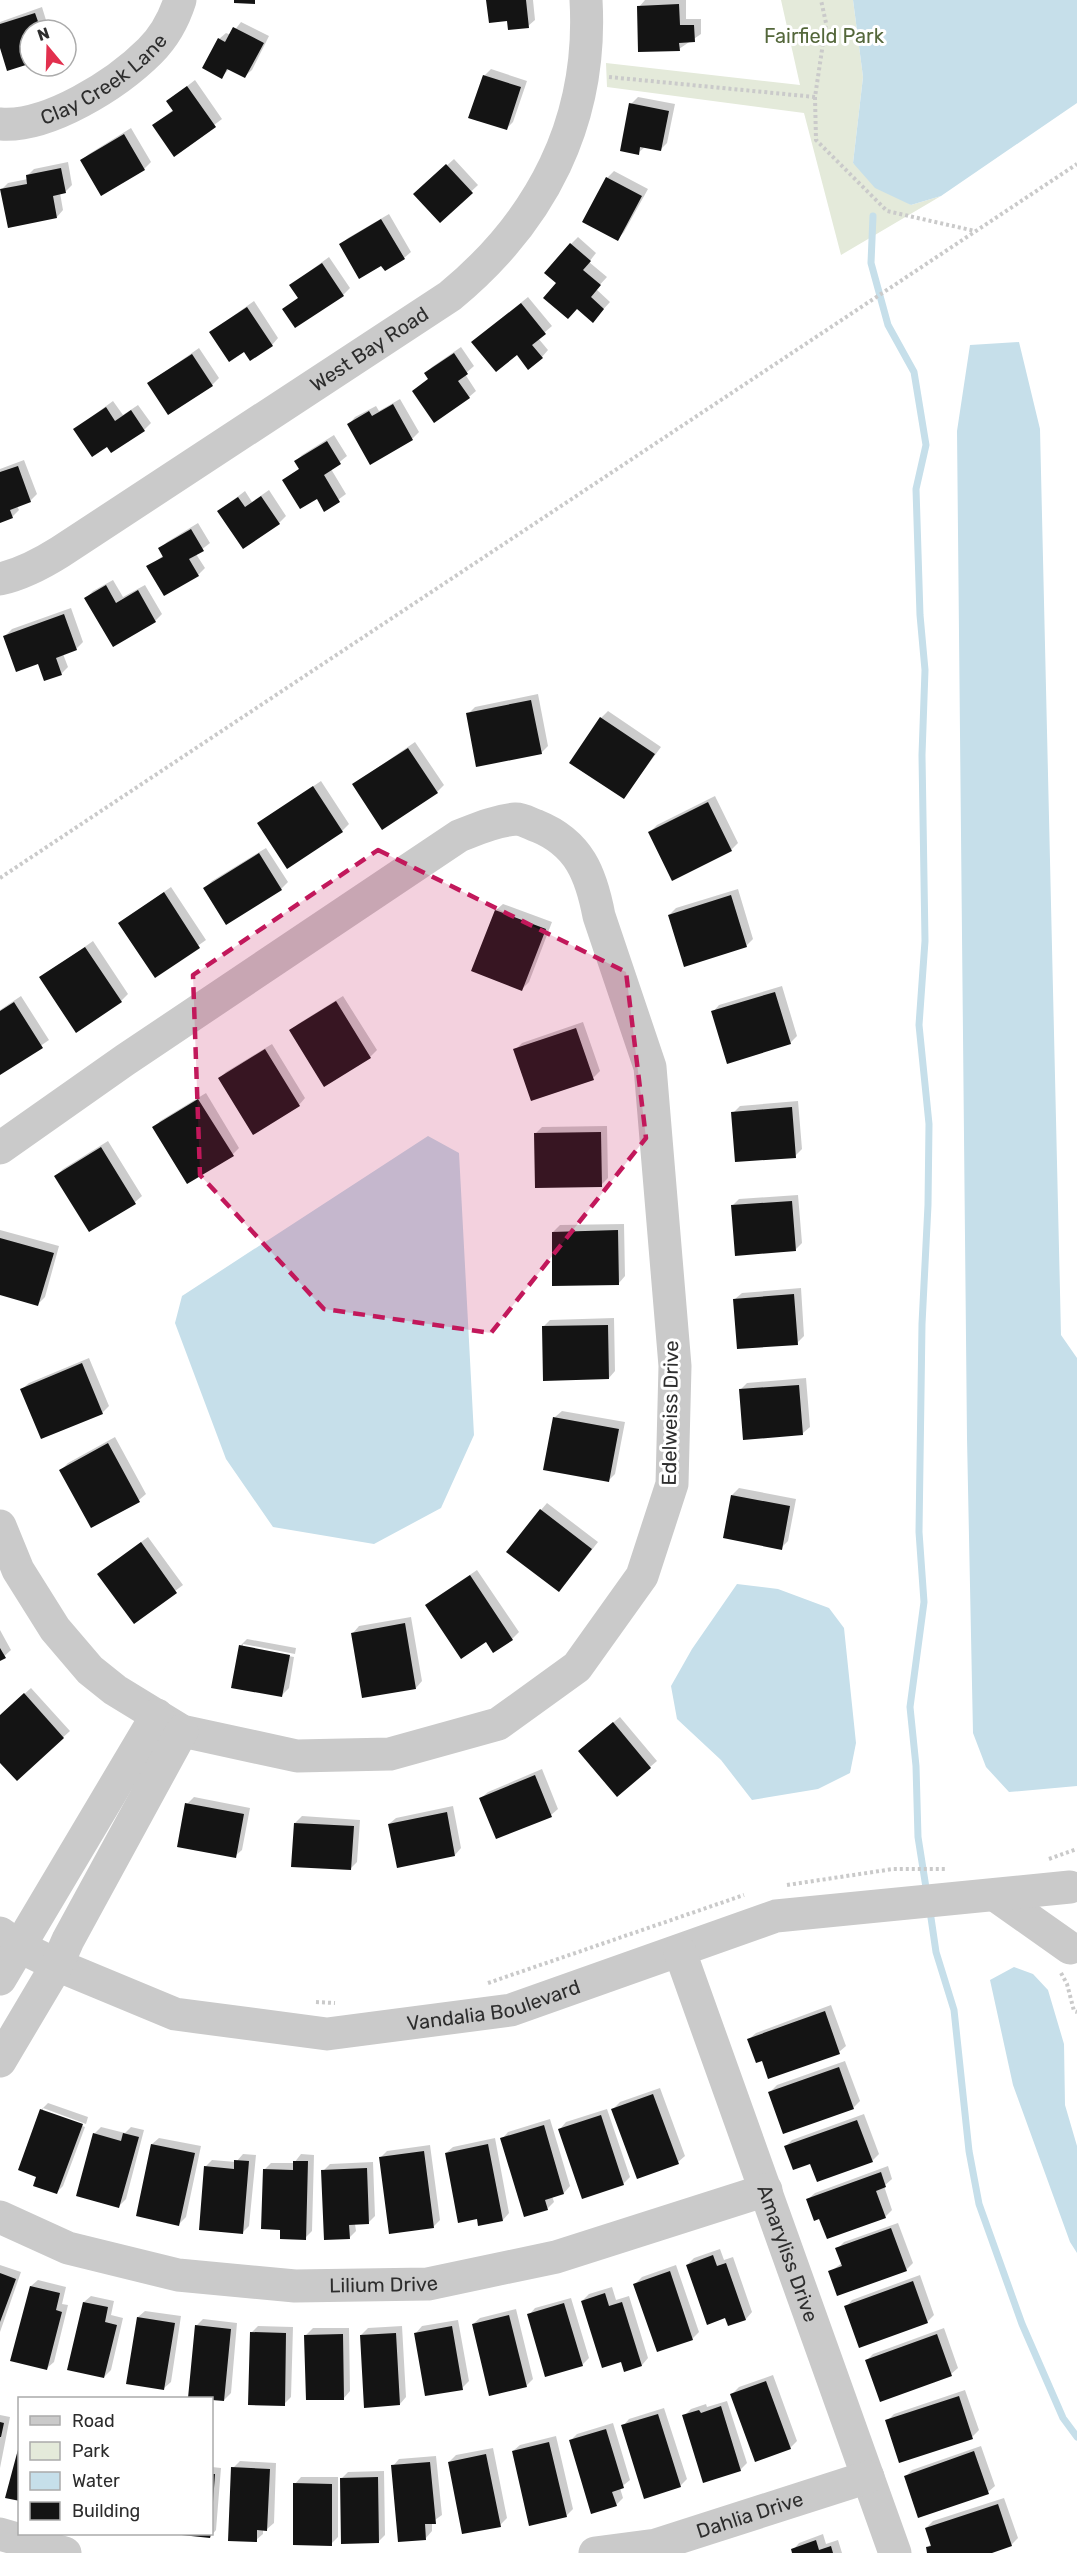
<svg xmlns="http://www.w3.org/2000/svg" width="1077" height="2553" font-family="Rubik,sans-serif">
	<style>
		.green { fill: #e4eada }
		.water { fill: #c6dfea }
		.shadow { fill: #0003 }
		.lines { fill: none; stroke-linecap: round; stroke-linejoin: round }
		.stream { stroke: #c6dfea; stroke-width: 7 }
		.building { fill: #141414 }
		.path { stroke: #cacaca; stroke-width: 4; stroke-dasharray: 3 3; stroke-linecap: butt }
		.minor { stroke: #cacaca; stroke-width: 33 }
		.marked { fill: #c2185b; fill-opacity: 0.2; stroke: #c2185b; stroke-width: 4.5; stroke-dasharray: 12 8; stroke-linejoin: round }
		.labels { text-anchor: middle; stroke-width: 6; stroke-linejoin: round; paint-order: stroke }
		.park-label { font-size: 20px; fill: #54673b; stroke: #fff }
		.street-label { font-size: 20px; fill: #2d2d2d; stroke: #fff }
	</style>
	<rect width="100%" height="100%" fill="#fff"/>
	<!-- green -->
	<path class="green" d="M781 0H853L863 77 853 163 911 205 941 196 841 255 804 113 607 87 606 63 800 85Z"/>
	<!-- water -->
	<path class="water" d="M853 0H1077V103L941 196 911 205 875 188 853 163 863 77Z
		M1019 342 1040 429 1061 1335 1077 1358V1786L1009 1792 986 1767 973 1733 967 1438 957 431 970 345Z
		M428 1136 459 1153 474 1435 441 1508 374 1544 273 1527 226 1459 175 1323 182 1296Z
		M737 1584 778 1589 829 1608 844 1628 856 1743 850 1773 818 1789 752 1800 721 1760 677 1719 671 1686 692 1649Z
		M1014 1967 1033 1974 1048 1990 1064 2044 1065 2105 1077 2146V2253L1070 2242 1013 2085 990 1980Z"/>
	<!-- shadow -->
	<path class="shadow" d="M488 0H533L535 20 528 26 509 19Z
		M645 0H686V19H701V34L679 49 639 7Z
		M42 7 49 30H30L28 62 0 43V22Z
		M241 22 269 36 252 70 245 76 229 69 222 77 219 39 226 33 231 35Z
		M491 69 527 81 513 122 506 129 484 76Z
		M195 80 222 119 174 155 154 125 174 109 168 101Z
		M638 97 675 104 667 143 661 149 645 147 638 153 631 104Z
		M131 128 151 162 144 169 102 194 82 160 89 154Z
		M454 159 478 185 440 221 422 188Z
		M68 162 72 185 66 191 60 193 63 210 57 217 1 190 8 183 28 179 27 176 34 169Z
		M614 171 648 189 624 232 618 239 607 178Z
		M389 214 411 252 404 258 382 264 341 244 348 238Z
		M578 237 596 253 589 262 607 277 596 289 610 302 599 314 558 282 571 244Z
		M329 257 350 288 343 295 284 309 299 297 291 285Z
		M528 297 552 326 538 338 548 350 542 357 517 353 480 336Z
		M254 301 278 338 272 345 244 350 211 332Z
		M461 347 474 366 465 374 476 391 469 397 414 391 429 378 426 373 432 367Z
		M199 348 219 378 212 385 149 383Z
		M400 399 419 432 413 438 371 463 349 424 355 417 376 406 379 411Z
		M113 401 123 415 138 405 151 423 144 430 108 445 75 429Z
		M334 435 347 456 331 469 346 494 324 510 317 497 284 480 300 468 296 461 302 455Z
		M24 460 37 494 30 501 17 506 19 510 12 517 0 521V469Z
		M269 490 286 516 279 523 219 511 245 491 252 502Z
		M198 523 210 543 196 554 205 568 198 575 148 567 164 555 160 549 167 542Z
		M113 580 123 597 145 585 162 614 155 621 86 598 93 591Z
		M71 608 83 642 76 649 63 654 68 667 61 674 39 663 5 636 12 629Z
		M538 694 548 746 541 753 468 714 475 707Z
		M608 711 661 747 624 797 601 718Z
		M415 742 444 785 437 792 354 784Z
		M321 781 349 824 342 831 259 823Z
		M715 796 738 843 731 850 650 832 657 825Z
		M266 848 288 882 281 889 205 888 212 881Z
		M171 887 206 940 155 976 120 923Z
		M738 889 753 939 746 946 669 915 676 908Z
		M503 904 552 922 529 982 522 989 496 910Z
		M93 941 128 994 121 1001 41 978Z
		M782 986 797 1036 790 1043 713 1012 719 1005Z
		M21 996 49 1040 0 1074V1010Z
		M343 996 377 1050 370 1057 291 1030 298 1024Z
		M583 1022 600 1071 593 1078 515 1050 522 1043Z
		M272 1044 305 1098 299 1105 220 1078 226 1072Z
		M206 1093 239 1148 233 1154 154 1128 160 1121Z
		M798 1101 802 1149 795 1156 733 1113 740 1106Z
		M607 1126 608 1178 601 1185 535 1134 542 1127Z
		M108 1141 142 1196 135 1202 90 1230 56 1176 63 1169Z
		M798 1195 802 1243 795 1250 732 1206 739 1199Z
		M624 1224 625 1276 619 1283 553 1232 560 1225Z
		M0 1230 59 1246 45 1297 38 1304 0 1293Z
		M801 1288 804 1336 797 1343 735 1299 742 1293Z
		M614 1318 615 1371 609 1378 543 1327 550 1320Z
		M89 1358 109 1406 102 1413 22 1389 29 1383Z
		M806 1378 810 1427 803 1433 740 1390 747 1383Z
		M562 1411 625 1422 615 1474 608 1481 555 1417Z
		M115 1437 146 1494 139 1500 61 1470 68 1463Z
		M739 1488 796 1499 788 1541 781 1548 732 1495Z
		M547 1503 598 1542 565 1584 541 1510Z
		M148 1537 183 1585 134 1622 106 1568Z
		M477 1570 519 1632 512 1639 487 1640 426 1605Z
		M411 1617 422 1681 416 1688 353 1633 359 1626Z
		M0 1630 11 1650 0 1660Z
		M247 1639 296 1648 295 1654 243 1644V1647L294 1657 289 1688 282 1695 240 1646Z
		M31 1688 70 1731 17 1779 0 1761V1716Z
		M620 1717 657 1761 650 1767 587 1744Z
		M542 1769 558 1809 551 1815 481 1798 488 1792Z
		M194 1797 250 1808 242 1850 235 1856 187 1804Z
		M453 1806 461 1848 455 1855 389 1824 396 1818Z
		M302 1816 360 1820 357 1862 350 1869 295 1823Z
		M831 2005 846 2046 839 2052 749 2039 756 2033Z
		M845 2061 860 2101 853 2108 770 2092 777 2085Z
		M660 2088 685 2156 678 2162 613 2109 620 2102Z
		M48 2103 88 2117 86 2124 43 2108V2112L85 2127 63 2186 57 2192 38 2176 41 2110Z
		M607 2109 630 2177 623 2184 560 2129 566 2122Z
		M864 2114 879 2154 872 2161 811 2162 786 2146 792 2140Z
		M550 2119 570 2186 564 2193 552 2196 554 2202 547 2209 502 2139 508 2132Z
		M101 2127 125 2133 131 2127 144 2130 126 2199 119 2206 94 2134Z
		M159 2138 201 2146 186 2217 179 2224 152 2144Z
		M495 2138 509 2213 503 2220 478 2218 446 2153 453 2147Z
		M430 2145 440 2220 433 2227 380 2158 387 2151Z
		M243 2154 256 2155 249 2226 242 2233 205 2167 212 2160 236 2162Z
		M301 2154 314 2155 312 2231 305 2238 282 2229 264 2170 271 2163H294Z
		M373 2162 375 2216 368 2223 355 2224 356 2231 349 2238 323 2171 330 2164Z
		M888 2166 892 2179 884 2186 892 2210 885 2217H820L808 2199 815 2193Z
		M898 2223 913 2263 906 2270 830 2272 842 2263 837 2249 844 2242Z
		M720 2249 724 2260 733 2257 752 2312 746 2319 729 2324 726 2316 687 2265 694 2258Z
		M0 2265 21 2272 0 2332Z
		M676 2265 699 2332 692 2339 635 2284 642 2277Z
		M920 2275 934 2315 927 2322 846 2307 852 2300Z
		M38 2280 66 2287 62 2304 68 2305 54 2362 47 2368 31 2286Z
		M612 2287 616 2300 629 2296 648 2358 642 2365 625 2370 622 2360 582 2301 589 2294Z
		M91 2296 114 2301 111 2315 123 2318 111 2370 104 2377 84 2302Z
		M571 2298 589 2358 582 2365 529 2315 535 2308Z
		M516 2309 533 2379 526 2386 473 2324 480 2318Z
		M145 2311 181 2316 171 2382 164 2388 138 2317Z
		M203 2319 237 2323 231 2393 224 2400 189 2397 196 2326Z
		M458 2320 469 2381 462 2388 416 2333 422 2326Z
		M258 2326 293 2327 291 2397 284 2404 251 2333Z
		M402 2326 406 2397 400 2404 361 2335 368 2328Z
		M313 2328H349L350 2391 344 2398 306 2335Z
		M944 2328 958 2368 951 2374 881 2400 867 2360 873 2354Z
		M773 2375 797 2441 790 2448 732 2394 739 2387Z
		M965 2390 979 2430 972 2437 887 2421 894 2414Z
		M727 2401 747 2463 740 2470 684 2416 691 2409 706 2404 707 2407Z
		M664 2408 687 2479 680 2486 623 2426 629 2419Z
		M0 2415 10 2417 0 2468Z
		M613 2423 630 2480 620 2488 623 2498 616 2505 570 2441 577 2434Z
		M556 2436 573 2509 566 2516 513 2451 520 2445Z
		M981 2446 995 2486 988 2492 906 2476 912 2470Z
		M493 2448 507 2518 500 2525 449 2462 456 2455Z
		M436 2456 442 2515 432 2522V2531L426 2538 393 2466 399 2459Z
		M240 2461 276 2463 274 2523 267 2529H263V2534L256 2540 233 2468Z
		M212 2467 221 2468 216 2530 210 2537 173 2534H212Z
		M384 2471 385 2535 378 2542 341 2479 348 2472Z
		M301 2477H338V2537L331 2544 295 2484Z
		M1004 2498 1018 2538 1011 2545 987 2553H929L927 2548 932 2543 926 2528 933 2521Z
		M823 2534 826 2544 838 2540 842 2553H794L793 2550 799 2543Z"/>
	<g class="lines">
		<!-- stream -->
		<path class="stream" d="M873 216 871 263 888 325 914 372 926 445 916 489 920 615 925 670 922 755 925 941 919 1025 929 1124 928 1205 922 1324 919 1532 924 1602 910 1707 916 1766 918 1837 927 1894
			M930 1911 936 1952 954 2010 969 2151 979 2204 1022 2324 1063 2418 1077 2437"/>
	</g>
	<!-- building -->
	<path class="building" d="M234 0H255V4L234 3Z
		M486 0H526L529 28 508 30 507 21 489 23Z
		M679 4 680 25H694L695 42 679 43 680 51 638 52 637 6Z
		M35 13 41 30H30V53L26 55 29 64 7 71 0 48V24Z
		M233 27 264 43 245 78 227 69 222 79 202 68 218 38 225 42Z
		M483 75 521 87 507 130 468 118Z
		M187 86 216 127 174 157 152 125 173 111 166 101Z
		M629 103 669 111 661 151 640 147 639 155 620 151Z
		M124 134 145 170 101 196 80 160Z
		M446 164 473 193 440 223 413 194Z
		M61 168 66 193 53 196 57 218 8 228 0 189 27 184 26 175Z
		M606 177 642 196 618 241 582 222Z
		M381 219 405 259 385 271 381 266 359 279 339 244Z
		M570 243 591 261 583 270 601 285 591 297 604 309 593 323 577 309 568 319 543 298 556 283 544 273Z
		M322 263 344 296 295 328 282 309 298 298 289 285Z
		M521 303 546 334 532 345 543 358 528 370 517 355 496 372 471 342Z
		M247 307 273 346 250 361 244 352 229 362 209 332Z
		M454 353 468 374 458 381 470 398 434 423 412 391 428 379 424 373Z
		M192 354 213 386 168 415 147 383Z
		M393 404 413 440 370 465 347 424 369 411 372 416Z
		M106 407 115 421 131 410 145 431 111 453 107 447 92 457 73 429Z
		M327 441 341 464 324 475 340 502 324 512 317 499 300 509 282 480 299 469 294 461Z
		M18 466 31 502 10 510 13 518 0 523V472Z
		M261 496 280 524 243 549 217 511 238 497 245 507Z
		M191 529 204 551 189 559 199 576 164 596 146 566 163 557 158 548Z
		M106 585 116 603 138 590 156 622 113 647 84 598Z
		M64 614 77 650 56 658 62 675 44 681 38 664 16 672 3 636Z
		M531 700 542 754 476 767 466 713Z
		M600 717 655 754 624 799 569 763Z
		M408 748 438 793 382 830 352 784Z
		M313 786 343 832 287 869 257 823Z
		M708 802 732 851 672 881 648 832Z
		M259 853 282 890 226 925 203 888Z
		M164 892 200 948 155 978 118 923Z
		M731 895 747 947 684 967 668 915Z
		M495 910 546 929 522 991 471 971Z
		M85 947 122 1002 76 1033 39 977Z
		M775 992 791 1044 727 1064 711 1011Z
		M336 1001 371 1058 324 1087 289 1030Z
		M14 1002 43 1048 0 1075V1011Z
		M576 1028 594 1080 531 1101 513 1049Z
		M265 1049 300 1106 253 1135 218 1078Z
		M198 1099 234 1156 187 1184 152 1127Z
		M792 1107 796 1158 735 1162 731 1112Z
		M601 1132 602 1187 535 1188 534 1133Z
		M101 1147 136 1204 89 1232 54 1176Z
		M792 1201 796 1251 735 1256 731 1205Z
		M618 1230 619 1285 552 1286V1232Z
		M0 1238 54 1253 38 1306 0 1295Z
		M794 1294 798 1345 737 1349 733 1299Z
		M608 1325 609 1379 543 1381 542 1326Z
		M82 1363 103 1414 41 1439 20 1389Z
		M799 1385 803 1435 743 1440 739 1389Z
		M553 1417 619 1429 609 1482 543 1470Z
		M108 1443 140 1502 91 1528 59 1470Z
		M731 1495 790 1506 782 1550 723 1538Z
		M540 1509 592 1549 559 1592 506 1552Z
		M141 1542 177 1593 134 1624 97 1574Z
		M470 1575 513 1640 493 1653 486 1642 461 1659 425 1605Z
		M405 1623 416 1689 362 1698 351 1633Z
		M239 1645 290 1655 282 1697 231 1688Z
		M0 1648 6 1658 0 1661Z
		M24 1693 64 1738 17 1781 0 1763V1715Z
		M613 1722 651 1768 617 1797 578 1751Z
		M535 1775 552 1817 496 1839 479 1798Z
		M185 1803 244 1814 236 1858 177 1847Z
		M447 1812 455 1856 397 1868 388 1824Z
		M294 1823 354 1826 351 1870 291 1867Z
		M825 2011 840 2054 768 2079 762 2061 756 2063 747 2039Z
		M839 2067 854 2109 783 2134 768 2092Z
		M653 2094 679 2164 637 2179 611 2109Z
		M40 2109 83 2124 57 2194 33 2186 36 2177 18 2170Z
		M601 2115 624 2185 582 2199 558 2129Z
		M857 2120 873 2162 817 2182 810 2164 793 2170 784 2146Z
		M544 2125 564 2194 545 2200 548 2210 524 2217 500 2138Z
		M93 2133 121 2141 123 2133 139 2137 119 2208 76 2196Z
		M151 2144 195 2153 179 2226 136 2216Z
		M488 2144 503 2221 478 2226 477 2219 458 2223 445 2153Z
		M424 2151 434 2228 389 2234 379 2157Z
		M234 2160 249 2161 243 2234 199 2230 204 2166 234 2169Z
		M293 2161H308L306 2240 280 2239V2230L261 2229 263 2169 293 2170Z
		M367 2168 369 2224 349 2225 350 2239 324 2240 321 2170Z
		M881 2172 886 2187 876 2191 886 2218 827 2239 819 2219 814 2221 806 2199Z
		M891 2228 907 2271 837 2296 828 2271 842 2266 835 2248Z
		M713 2255 717 2266 726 2263 746 2320 728 2326 725 2318 707 2325 686 2265Z
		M670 2271 693 2340 657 2352 633 2284Z
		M0 2273 16 2279 0 2322Z
		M913 2281 928 2323 859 2348 844 2306Z
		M30 2286 60 2293 56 2310 62 2312 47 2370 10 2361Z
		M605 2293 609 2306 622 2302 642 2366 624 2372 621 2362 602 2368 581 2301Z
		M83 2302 108 2307 105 2322 117 2325 104 2378 67 2370Z
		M564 2303 583 2366 545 2377 527 2314Z
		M509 2315 527 2387 489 2396 472 2324Z
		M137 2317 175 2323 164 2390 126 2384Z
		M195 2325 231 2329 224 2401 212 2400V2398H188Z
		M452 2326 463 2390 425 2396 414 2333Z
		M250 2332 286 2333 285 2406 248 2405Z
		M396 2333 400 2405 364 2408 360 2335Z
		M343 2334 344 2400H306L304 2335Z
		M937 2334 952 2376 880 2402 865 2360Z
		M766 2381 791 2449 755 2462 730 2394Z
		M959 2396 973 2439 899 2463 885 2420Z
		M721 2406 741 2471 703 2483 682 2415 699 2410 701 2413Z
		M658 2414 681 2487 644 2499 621 2425Z
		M0 2422 4 2423 1 2437H0Z
		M606 2429 624 2488 612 2492 617 2506 591 2514 569 2440Z
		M20 2442V2501L5 2498Z
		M549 2442 567 2517 529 2526 512 2451Z
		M974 2451 989 2494 918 2518 904 2476Z
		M486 2454 501 2527 462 2534 448 2462Z
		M430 2462 436 2524H425L426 2540 398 2542 391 2465Z
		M231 2467 270 2469 267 2531 257 2530V2542L228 2541Z
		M212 2474H215L213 2502 212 2501Z
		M378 2477 379 2543 341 2544 340 2478Z
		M293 2483 332 2484V2546L293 2545Z
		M998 2504 1012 2546 992 2553H927L926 2547 931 2546 925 2528Z
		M172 2534H211L210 2538Z
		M816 2540 819 2550 831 2546 833 2553H792L791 2549Z"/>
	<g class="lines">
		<!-- path -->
		<path class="path" d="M609 77 815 97 826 23 821 0
			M815 97 816 140 887 211 975 231
			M0 878 1077 164
			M1049 1859 1077 1849
			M787 1885 893 1869H946
			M1061 1973 1067 1984 1074 2011 1077 2012
			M488 1983 744 1895
			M316 2002 335 2003"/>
		<!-- minor -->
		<g class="minor">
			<path id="s1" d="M0 124C48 128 117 84 150 51 164 37 174 19 180 0"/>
			<path id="s2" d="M0 579C22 574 41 564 60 552L450 296C542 220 593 121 586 0"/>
			<path d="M0 1148 125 1060 459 836C477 829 495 821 516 819 523 819 531 824 537 826 579 843 591 874 599 916L650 1067 675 1366 672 1484 642 1576 577 1667 498 1724 390 1754 297 1756 182 1731 115 1690 90 1670 55 1629 18 1570 0 1526"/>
			<path d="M995 1895 1070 1948"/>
			<path id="s3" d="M0 1933 20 1947 57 1965 175 2014 327 2034 511 2010 776 1916 1070 1887"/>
			<path id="s4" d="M680 1952 895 2553"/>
			<path d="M0 1979 157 1715"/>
			<path d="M0 2061 57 1965 68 1940 182 1731"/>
			<path id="s5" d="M0 2217 68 2248 178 2275 295 2286 428 2284 556 2257 766 2190"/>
			<path d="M0 2534 65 2553"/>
			<path id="s6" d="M595 2553 656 2545 868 2477"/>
		</g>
	</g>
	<!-- marked area -->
	<path class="marked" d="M378 850 626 972 646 1138 491 1333 324 1309 200 1175 193 975Z"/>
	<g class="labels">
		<!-- park labels -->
		<g class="park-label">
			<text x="824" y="43">Fairfield Park</text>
		</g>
		<!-- street labels -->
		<g class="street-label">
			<text dy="7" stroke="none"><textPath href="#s1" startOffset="116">Clay Creek Lane</textPath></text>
			<text dy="7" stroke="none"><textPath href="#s2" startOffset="436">West Bay Road</textPath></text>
			<text transform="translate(670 1413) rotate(-89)" y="7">Edelweiss Drive</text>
			<text dy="7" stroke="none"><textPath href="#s3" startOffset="516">Vandalia Boulevard</textPath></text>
			<text dy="7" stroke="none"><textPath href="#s4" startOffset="320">Amaryliss Drive</textPath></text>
			<text dy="7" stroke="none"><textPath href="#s5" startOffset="394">Lilium Drive</textPath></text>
			<text dy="7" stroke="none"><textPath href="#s6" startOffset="160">Dahlia Drive</textPath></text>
		</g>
	</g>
	<!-- legend -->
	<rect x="18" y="2397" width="195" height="138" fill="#ffffff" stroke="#ababab" stroke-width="1.5"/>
	<rect x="30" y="2416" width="30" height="9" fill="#cacaca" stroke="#ababab" stroke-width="1.5"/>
	<text x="72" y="2427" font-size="18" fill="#2d2d2d">Road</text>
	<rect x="30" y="2442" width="30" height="18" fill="#e4eada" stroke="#ababab" stroke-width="1.5"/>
	<text x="72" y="2457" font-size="18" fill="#2d2d2d">Park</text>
	<rect x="30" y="2472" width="30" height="18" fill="#c6dfea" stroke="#ababab" stroke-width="1.5"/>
	<text x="72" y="2487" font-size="18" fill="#2d2d2d">Water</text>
	<rect x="30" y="2502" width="30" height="18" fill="#141414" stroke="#ababab" stroke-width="1.5"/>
	<text x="72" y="2517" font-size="18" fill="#2d2d2d">Building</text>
	<!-- north arrow -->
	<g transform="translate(48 48) rotate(341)"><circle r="28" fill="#ffffff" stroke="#ababab" stroke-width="1.5"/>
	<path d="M0-4.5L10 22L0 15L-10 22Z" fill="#e2304e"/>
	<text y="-9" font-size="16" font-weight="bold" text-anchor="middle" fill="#2d2d2d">N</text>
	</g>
</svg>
